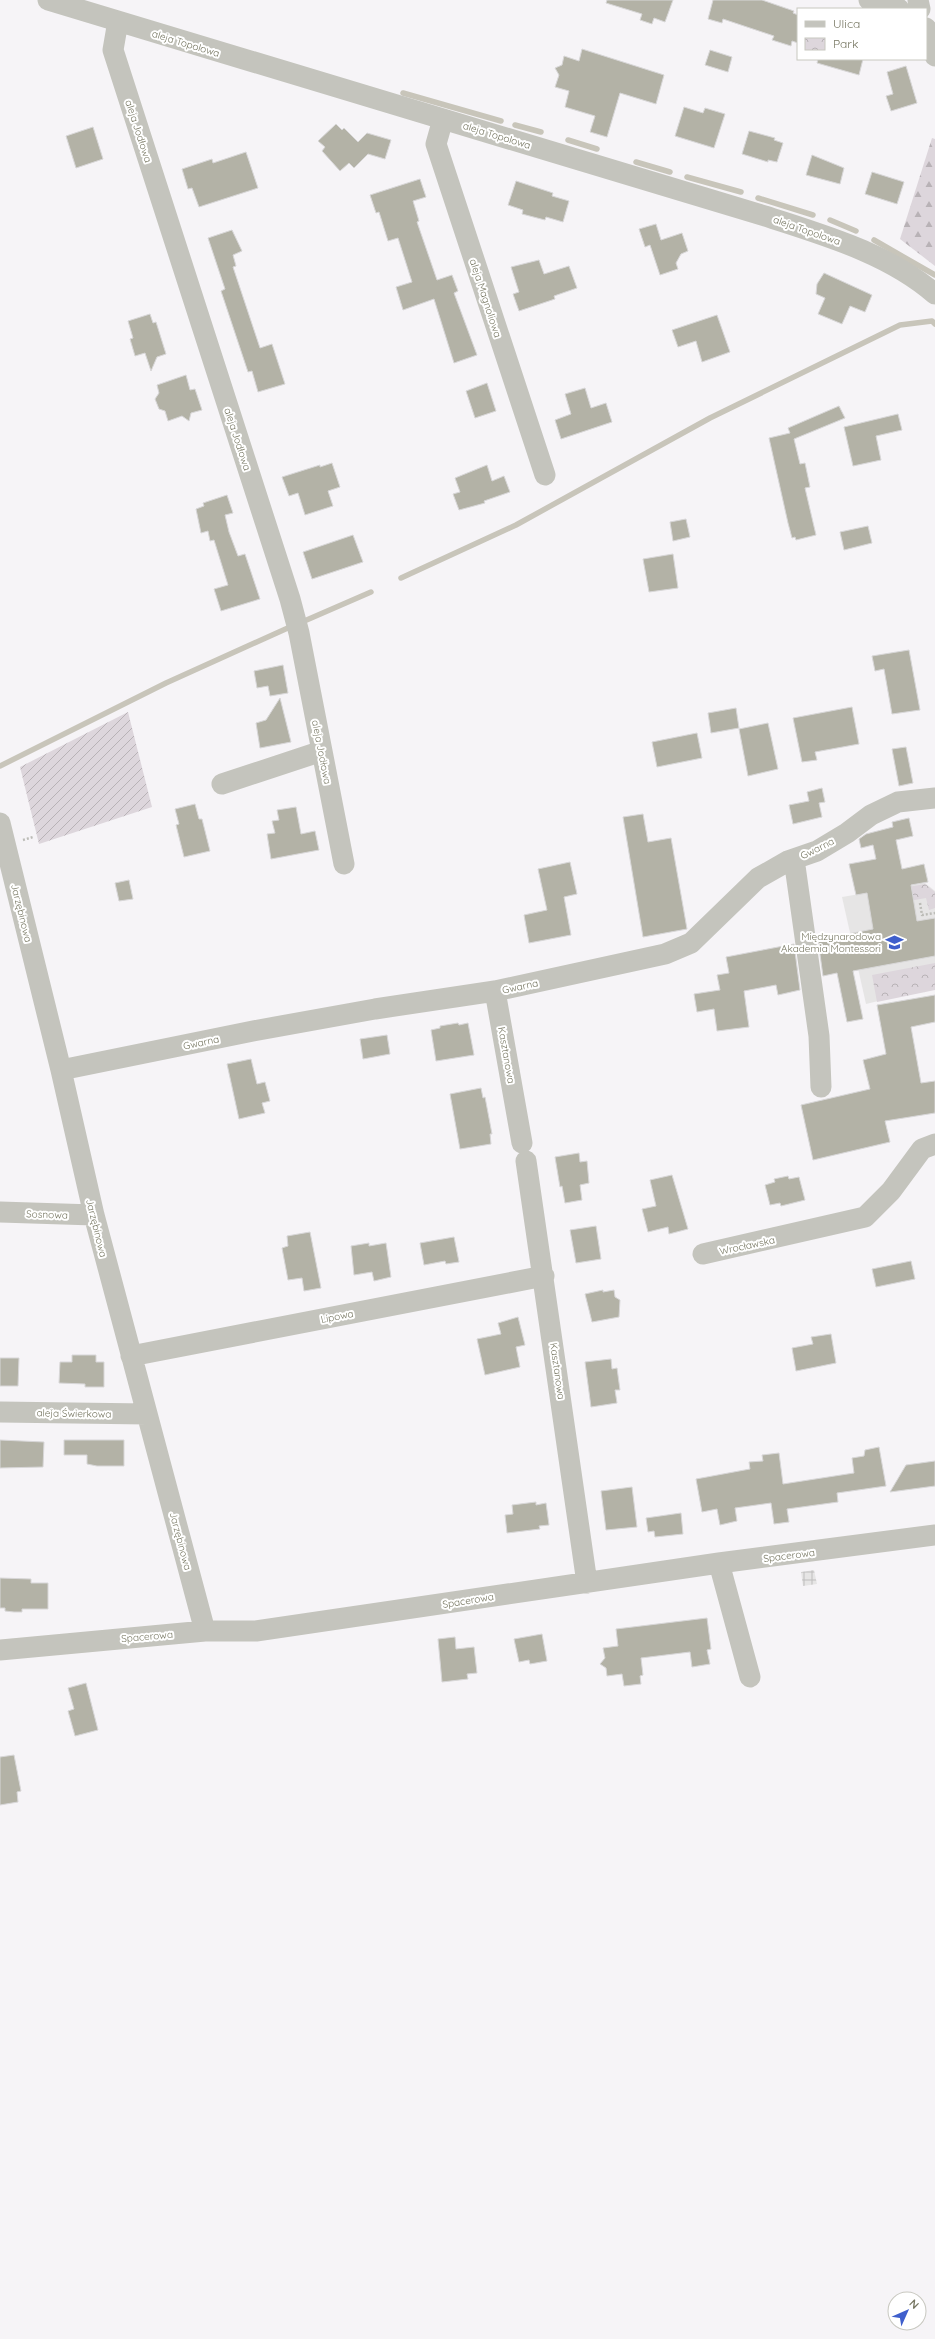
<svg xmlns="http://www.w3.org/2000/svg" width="935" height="2339" font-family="Quicksand,sans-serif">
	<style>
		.built { fill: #e6e5e5 }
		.industrial { fill: url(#industrial-grid) }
		.forest { fill: url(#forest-firs) }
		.park { fill: url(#park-crowns) }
		.garden { fill: url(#garden-furrows) }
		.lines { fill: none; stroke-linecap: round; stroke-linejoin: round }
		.stream { stroke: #c8c5ba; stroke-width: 5.5 }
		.building { fill: #b3b2a6; stroke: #d8d7d8 }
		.path { stroke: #bcbcb7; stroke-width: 2.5; stroke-dasharray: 2 2; stroke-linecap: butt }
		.minor { stroke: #c4c4bd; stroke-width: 21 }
		.labels { text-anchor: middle; stroke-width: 4; stroke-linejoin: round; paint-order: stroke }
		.street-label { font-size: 10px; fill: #767661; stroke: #fff }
		.poi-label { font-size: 10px; fill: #767661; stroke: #fff; text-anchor: end }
	</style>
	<defs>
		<pattern id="industrial-grid" width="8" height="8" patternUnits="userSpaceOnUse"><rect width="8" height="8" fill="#e6e5e5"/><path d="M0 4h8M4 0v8" fill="none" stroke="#bfbebd"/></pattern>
		<pattern id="forest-firs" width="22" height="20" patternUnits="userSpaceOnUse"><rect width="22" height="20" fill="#ddd6dc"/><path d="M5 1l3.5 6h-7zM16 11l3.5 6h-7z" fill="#b8b2b6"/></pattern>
		<pattern id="park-crowns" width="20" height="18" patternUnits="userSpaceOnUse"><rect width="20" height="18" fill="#ddd6dc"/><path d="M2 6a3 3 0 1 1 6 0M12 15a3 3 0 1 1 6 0" fill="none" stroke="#b8b2b6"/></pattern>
		<pattern id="garden-furrows" width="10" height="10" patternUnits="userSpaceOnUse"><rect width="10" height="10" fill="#ddd6dc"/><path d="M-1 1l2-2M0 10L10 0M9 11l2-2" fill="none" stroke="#b8b2b6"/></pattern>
	</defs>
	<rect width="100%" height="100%" fill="#f6f4f7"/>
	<!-- built -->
	<path class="built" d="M925 883 935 891V987L866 1004 842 897Z"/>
	<!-- industrial -->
	<path class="industrial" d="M814 1570 817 1584 803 1586 801 1572Z"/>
	<!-- forest -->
	<path class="forest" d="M932 138 935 139V266L900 239Z"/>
	<!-- park -->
	<path class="park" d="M925 884 935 892V908L929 910 926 898 870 908 868 894Z
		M935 963V990L877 1002 872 975Z"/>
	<!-- garden -->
	<path class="garden" d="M128 712 152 807 39 844 20 767Z"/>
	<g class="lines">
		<!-- stream -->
		<path class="stream" d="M403 93 501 121
			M515 125 541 132
			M568 140 597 149
			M636 162 670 172
			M687 177 741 192
			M758 198 813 215
			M830 220 856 231
			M874 240 935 275
			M401 578 516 525 710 418 900 325 932 321 935 324
			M302 622 371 592
			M0 766 166 683 290 627"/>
	</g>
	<!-- building -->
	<path class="building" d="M607 0H673L665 22 654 18 652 24 640 20 642 14 606 3Z
		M713 0H762L794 11 793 13 798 15V43L792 41 791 46 772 40 774 36 723 19 722 23 708 19Z
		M582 49 664 75 656 104 620 93 607 137 590 132 595 116 565 107 569 91 555 87 559 75 555 68 562 65 564 56 579 61Z
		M710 50 732 57 728 72 705 65Z
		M818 59H863L859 75 817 63Z
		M906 66 917 103 891 111 886 96 893 94 887 72Z
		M684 107 703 113 705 108 725 114 714 148 675 136Z
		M336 124 342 130 344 128 358 142 367 133 391 140 385 159 368 154 354 168 349 163 340 171 322 151 325 147 318 141Z
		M93 127 103 159 76 168 66 136Z
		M749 131 775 138 774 140 783 143 777 162 768 160V162L742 154Z
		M246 152 258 188 199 207 192 188 188 189 182 169 212 159 213 163Z
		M812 155 844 168 840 184 806 175Z
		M872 172 904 182 897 204 865 194Z
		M420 179 426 197 413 201 419 221 417 222 437 280 452 275 458 291 454 293 477 355 454 363 434 299 403 310 396 287 412 282 398 238 388 241 379 212 376 213 370 195Z
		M516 181 553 193 552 196 569 201 563 222 546 217 545 220 522 214 523 210 508 205Z
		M656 224 661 240 682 233 688 251 681 254 676 263 678 269 660 275 650 245 645 247 639 229Z
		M232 230 242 251 233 255 236 266 233 267 260 348 272 344 285 384 258 392 252 371 248 372 221 291 225 289 208 238Z
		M539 260 544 274 569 266 577 288 554 296 555 299 519 311 513 294 519 292 511 267Z
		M824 273 872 295 865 312 850 306 842 324 818 314 825 298 816 294 817 284Z
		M150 314 153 323 156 322 166 354 157 357 151 371 145 353 135 356 130 339 133 338 128 321Z
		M717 315 730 352 702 362 696 341 678 347 672 330Z
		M186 375 190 390 195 389 202 410 191 413 189 421 182 416 168 421 165 411 159 409 155 399 159 393 157 385Z
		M487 383 496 411 475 418 466 391Z
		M585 388 591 408 606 403 612 422 561 439 555 420 571 414 565 394Z
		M839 406 845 418 794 439 800 464 805 463 810 487 805 488 816 535 796 540 795 537 792 538 788 523 769 438 790 433 788 428Z
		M898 414 902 430 876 436 881 460 853 466 844 427Z
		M332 463 340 487 328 491 333 506 305 515 298 493 289 496 282 477 320 465V467Z
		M487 465 492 481 504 476 510 492 484 501 485 503 459 510 453 494 460 492 455 478Z
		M227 495 233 513 225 515 229 532 238 556 245 554 260 599 221 611 214 589 228 585 214 540 210 541 208 531 201 533 196 509 204 506 203 503Z
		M686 519 690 537 673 541 670 522Z
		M868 526 872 543 844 550 840 532Z
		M353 535 363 562 312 579 303 552Z
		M673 554 678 588 649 592 643 559Z
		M909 650 920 710 892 714 884 669 875 671 872 656Z
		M283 665 288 693 270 696 268 686 257 688 254 671Z
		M280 698 291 742 260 748 256 723 266 720Z
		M852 707 859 744 815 752 817 760 802 762 793 718Z
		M736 708 739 728 711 733 708 713Z
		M768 723 778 769 748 776 739 729Z
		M697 733 702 758 657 767 652 742Z
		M906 747 913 783 899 786 892 749Z
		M822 788 825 802 819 803 822 817 793 824 789 805 809 801 807 792Z
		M195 804 199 819H202L210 851 184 857 176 825 179 824 175 809Z
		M296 807 301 834 315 831 319 850 271 859 267 834 275 833 272 821 279 820 277 810Z
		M643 814 648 842 671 838 687 929 643 937 623 817Z
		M909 818 913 836 896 840 902 869 924 864 928 882 911 885 917 921 935 918V956L853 971 863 1019 847 1022 837 973 823 976 818 940 873 929 867 893 856 895 849 864 876 859 873 845 861 848 859 839 866 834 893 827 892 822Z
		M570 862 577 894 564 897 571 935 529 943 524 915 547 910 538 869Z
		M129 880 133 899 119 901 115 883Z
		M794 944 800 990 778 995 776 985 744 991 749 1027 717 1031 714 1009 697 1012 694 994 720 990 717 975 729 973 726 957Z
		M935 995V1022L911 1027 921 1083 935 1081V1113L885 1121 890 1142 813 1160 801 1105 870 1089 863 1060 886 1054 877 1005Z
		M458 1023 459 1025 468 1023 474 1055 436 1061 431 1030 440 1028V1026Z
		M387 1035 390 1054 363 1059 360 1039Z
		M251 1059 257 1084 265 1082 270 1101 262 1103 265 1113 239 1119 227 1064Z
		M481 1088 483 1098 485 1097 492 1134H490L491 1144 460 1149 450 1094Z
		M579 1153 580 1162 587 1161 589 1183 580 1185 582 1200 565 1203 562 1186 560 1187 555 1157Z
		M672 1175 688 1229 669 1234 668 1227 648 1232 642 1209 656 1206 650 1180Z
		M788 1176 789 1179 799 1177 805 1200 781 1206 780 1203 770 1205 765 1185 775 1182 774 1179Z
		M596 1226 601 1259 576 1263 570 1230Z
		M310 1232 321 1288 304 1291 302 1278 288 1280 282 1248 288 1246 287 1236Z
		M454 1237 459 1262 446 1264 445 1261 424 1265 420 1243Z
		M369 1243V1246L386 1243 391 1277 374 1281 372 1272 354 1275 351 1246Z
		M911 1261 915 1279 876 1287 872 1269Z
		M603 1290V1292L614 1290 615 1297 620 1300 619 1317 592 1322 585 1294Z
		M518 1317 525 1345 516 1347 520 1367 485 1375 477 1339 501 1334 498 1323Z
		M831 1334 836 1363 796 1371 792 1348 813 1344 811 1337Z
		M72 1355H96V1362H104V1387H85V1384L59 1383 60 1362H72Z
		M0 1358H19L18 1386H0Z
		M611 1359 612 1369 617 1368 620 1390H615L617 1403 591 1407 585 1362Z
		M0 1440 44 1442 43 1467 0 1468Z
		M64 1440H124V1466H97L87 1464V1455H64Z
		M879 1447 886 1486 837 1493 838 1502 787 1509 789 1522 774 1524 771 1503 735 1508 737 1521 720 1525 717 1509 702 1512 696 1479 750 1469 749 1462 763 1461 762 1455 779 1453 783 1484 854 1473 852 1458 864 1456 865 1450Z
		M935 1461V1486L890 1492 906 1465Z
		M632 1487 637 1527 606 1530 601 1491Z
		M536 1502V1505L546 1503 549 1525 539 1526 540 1529 507 1533 505 1515 513 1514 512 1505Z
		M681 1513 683 1534 655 1537 654 1531 648 1532 646 1518Z
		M0 1578 31 1579V1583H48V1609H22V1612H14L5 1611V1608H0Z
		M707 1618 711 1649 707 1650 710 1664 692 1667 690 1652 641 1658 643 1675 640 1676 641 1684 624 1686 622 1674 607 1676 606 1668 600 1664 605 1658 603 1648 618 1646 616 1629Z
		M542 1634 547 1661 530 1664 529 1660 519 1662 514 1639Z
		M455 1637 456 1649 474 1647 477 1673 467 1674 468 1679 442 1682 438 1639Z
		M86 1683 98 1730 75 1736 68 1711 74 1709 68 1688Z
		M14 1755 21 1791 17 1792 18 1802 0 1805V1757Z"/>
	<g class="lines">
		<!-- path -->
		<path class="path" d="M23 840 33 837
			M920 903 922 915 935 913"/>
		<!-- minor -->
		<path class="minor" d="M48 0 765 216C823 235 888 253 935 294
			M869 0 899 9
			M918 0 920 9
			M118 21 113 50 290 599 299 633 344 864
			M926 28 935 56
			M443 119 436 144 545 475
			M222 784 322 751
			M0 823 61 1070 94 1215 205 1631
			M794 859 819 1036 821 1087
			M495 991 522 1143
			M61 1070 253 1031 375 1009 495 991 665 954 691 943 758 878 788 861 817 851 847 833 871 815 898 802 935 798
			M526 1161 587 1583
			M0 1212 94 1215
			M703 1254 865 1217 891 1191 922 1149 935 1144
			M131 1356 544 1276
			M0 1412 147 1414
			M719 1563 750 1677
			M0 1650 205 1631H256L719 1563 935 1535"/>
	</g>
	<!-- icons -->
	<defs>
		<symbol id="school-bare" viewBox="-9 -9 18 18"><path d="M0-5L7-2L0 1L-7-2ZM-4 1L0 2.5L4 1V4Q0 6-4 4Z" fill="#3f5fcc" stroke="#fff" stroke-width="2.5" paint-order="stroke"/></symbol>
	</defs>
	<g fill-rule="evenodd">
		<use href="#school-bare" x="882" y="930" width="25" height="25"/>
	</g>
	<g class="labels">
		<!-- street labels -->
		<g class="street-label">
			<text transform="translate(186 43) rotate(17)" y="4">aleja Topolowa</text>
			<text transform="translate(139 131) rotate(72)" y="4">aleja Jodłowa</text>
			<text transform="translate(497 135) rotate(17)" y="4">aleja Topolowa</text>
			<text transform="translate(807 230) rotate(19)" y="4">aleja Topolowa</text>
			<text transform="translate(486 298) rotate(72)" y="4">aleja Magnoliowa</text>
			<text transform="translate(238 439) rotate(72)" y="4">aleja Jodłowa</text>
			<text transform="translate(322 752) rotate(79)" y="4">aleja Jodłowa</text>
			<text transform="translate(817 848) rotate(-26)" y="4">Gwarna</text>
			<text transform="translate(22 913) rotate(76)" y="4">Jarzębinowa</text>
			<text transform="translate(520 986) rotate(-12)" y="4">Gwarna</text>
			<text transform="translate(201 1042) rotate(-12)" y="4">Gwarna</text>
			<text transform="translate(507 1055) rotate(80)" y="4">Kasztanowa</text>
			<text transform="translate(47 1214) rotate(2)" y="4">Sosnowa</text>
			<text transform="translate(97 1228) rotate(76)" y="4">Jarzębinowa</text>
			<text transform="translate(747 1245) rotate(-12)" y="4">Wrocławska</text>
			<text transform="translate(337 1316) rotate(-11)" y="4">Lipowa</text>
			<text transform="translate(558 1371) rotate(82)" y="4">Kasztanowa</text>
			<text transform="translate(74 1413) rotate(1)" y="4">aleja Świerkowa</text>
			<text transform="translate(181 1541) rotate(75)" y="4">Jarzębinowa</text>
			<text transform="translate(789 1555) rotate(-7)" y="4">Spacerowa</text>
			<text transform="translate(468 1600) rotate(-9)" y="4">Spacerowa</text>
			<text transform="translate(147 1636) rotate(-5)" y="4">Spacerowa</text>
		</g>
		<!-- poi labels -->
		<g class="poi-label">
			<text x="881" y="940">Międzynarodowa<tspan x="881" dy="12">Akademia Montessori</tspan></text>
		</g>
	</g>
	<!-- legend -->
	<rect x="797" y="8" width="130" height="52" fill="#ffffff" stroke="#c8c8c0"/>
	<rect x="805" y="21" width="20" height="6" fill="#c4c4bd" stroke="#c8c8c0"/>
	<text x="833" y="28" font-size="12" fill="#767661">Ulica</text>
	<rect x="805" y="38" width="20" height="12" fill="url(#park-crowns)" stroke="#c8c8c0"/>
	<text x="833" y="48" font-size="12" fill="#767661">Park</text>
	<!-- north arrow -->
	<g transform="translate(907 2311) rotate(45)"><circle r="19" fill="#ffffff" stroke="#c8c8c0"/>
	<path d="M0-3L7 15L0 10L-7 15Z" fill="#3f5fcc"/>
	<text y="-6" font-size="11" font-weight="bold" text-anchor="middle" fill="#767661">N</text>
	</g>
</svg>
